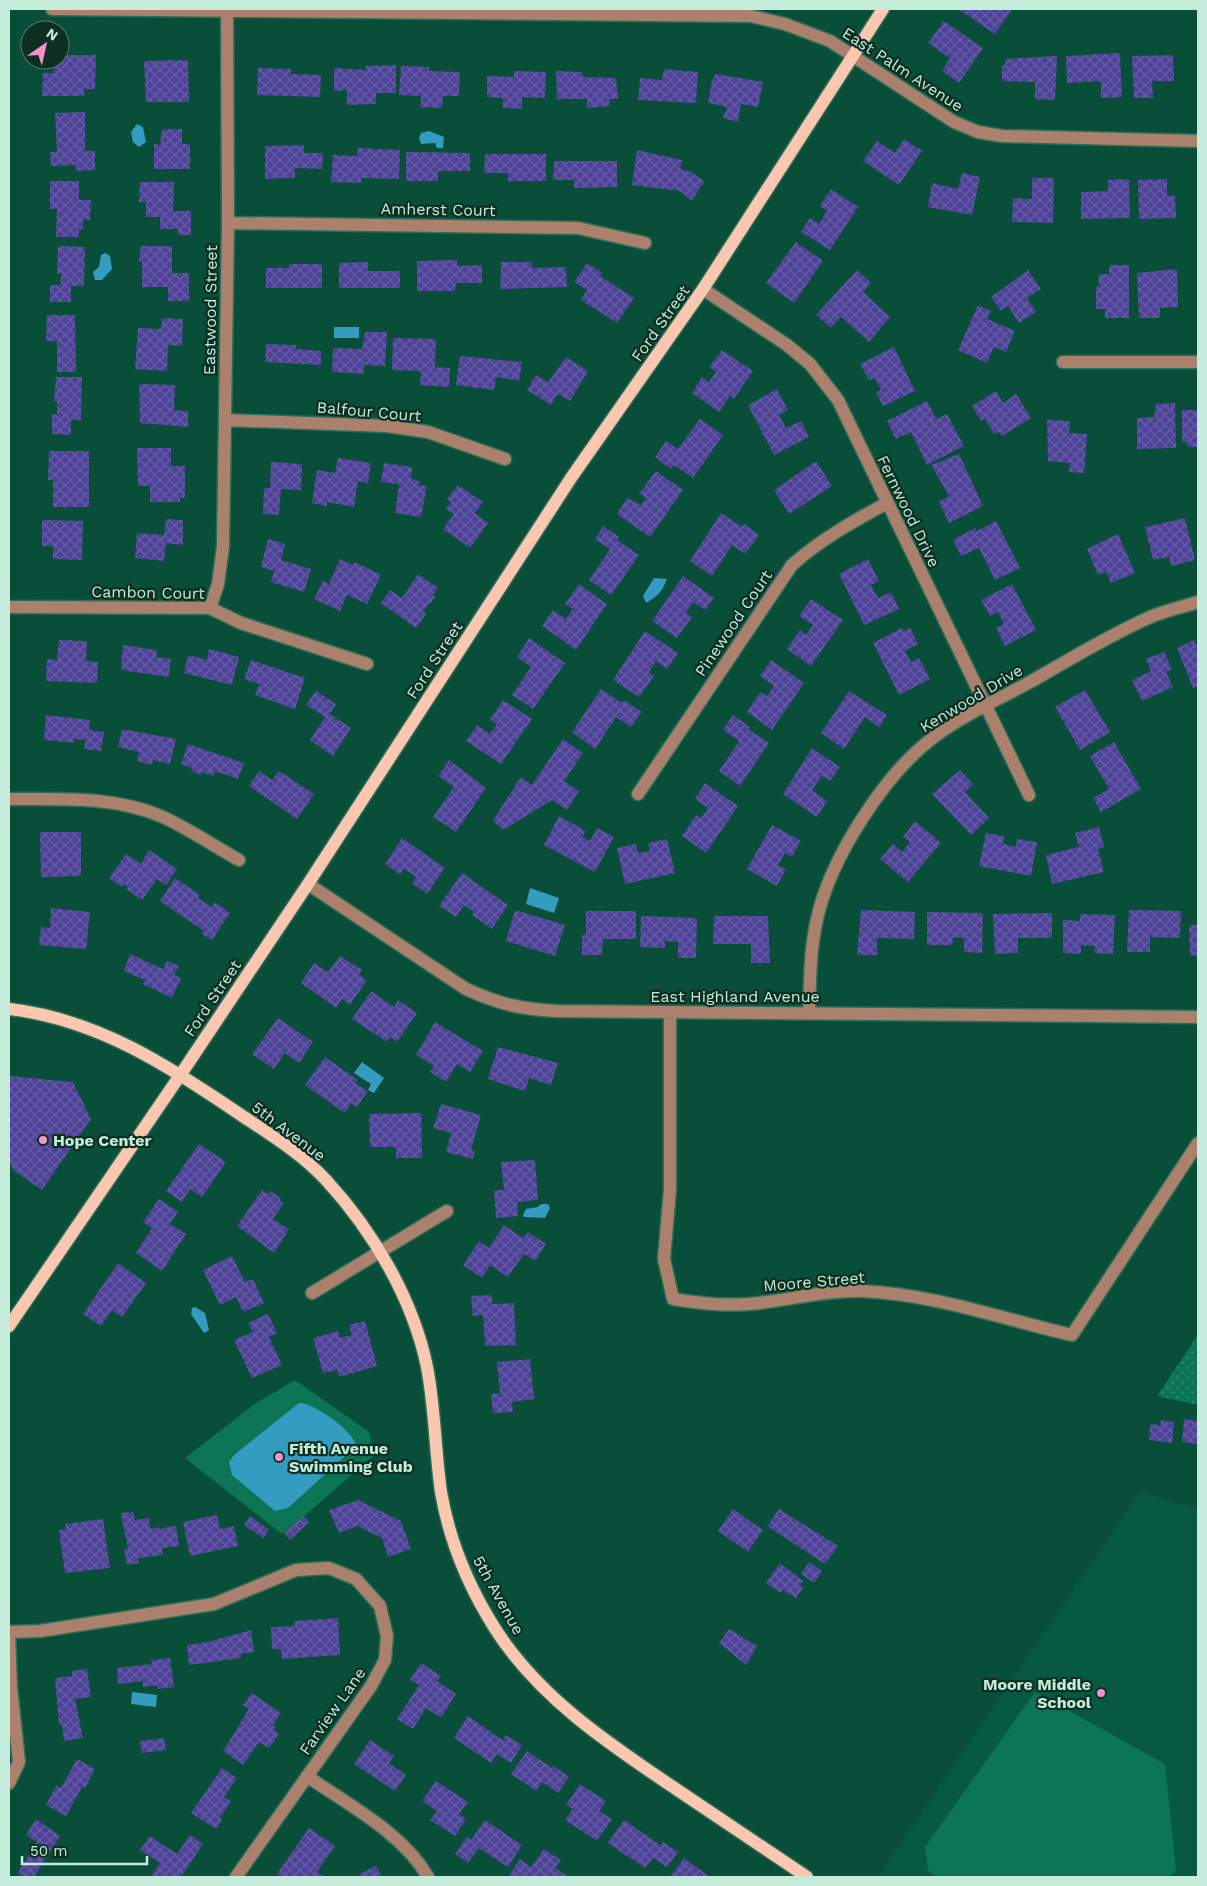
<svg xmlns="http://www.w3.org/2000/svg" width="1207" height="1886" font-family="'Work Sans',sans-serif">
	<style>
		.built { fill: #075941 }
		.grass { fill: url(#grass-dots) }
		.pitch { fill: #0b7555 }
		.water { fill: #339cc0 }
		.building { fill: url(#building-cross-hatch) }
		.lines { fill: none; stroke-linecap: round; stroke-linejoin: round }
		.minor-casing { stroke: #2e6d58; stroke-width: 15 }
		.major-casing { stroke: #2e6d58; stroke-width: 15 }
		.minor { stroke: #ab816d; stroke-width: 12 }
		.major { stroke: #fcc7b0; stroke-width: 12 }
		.poi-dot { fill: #f890cb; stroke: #0c2f22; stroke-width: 2 }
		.labels { text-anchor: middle; stroke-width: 4.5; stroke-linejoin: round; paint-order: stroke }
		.street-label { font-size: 16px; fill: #c5ebda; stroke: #0c2f22 }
		.poi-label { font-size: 16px; font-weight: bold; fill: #c5ebda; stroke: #0c2f22; text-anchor: start }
	</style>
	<defs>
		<pattern id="grass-dots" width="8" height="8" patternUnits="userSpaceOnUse" patternTransform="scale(1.25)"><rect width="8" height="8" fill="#0b7555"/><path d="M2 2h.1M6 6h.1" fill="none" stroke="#388f75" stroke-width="1.8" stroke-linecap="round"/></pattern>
		<pattern id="building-cross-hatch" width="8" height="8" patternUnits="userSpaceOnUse" patternTransform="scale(1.25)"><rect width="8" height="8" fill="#4d4297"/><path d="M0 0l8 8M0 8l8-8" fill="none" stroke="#655da5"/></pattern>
	</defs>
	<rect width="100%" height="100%" fill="#084e38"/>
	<!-- built -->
	<path class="built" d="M1140 1492 1198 1509V1877H878Z"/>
	<!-- grass -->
	<path class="grass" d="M1198 1335V1405L1157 1396Z"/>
	<!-- pitch -->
	<path class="pitch" d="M295 1380 369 1432 374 1455 291 1528 282 1534 185 1458 256 1403Z
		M1035 1692 1165 1764 1176 1870 1170 1877H938L928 1871 925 1847Z"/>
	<!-- water -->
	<path class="water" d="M137 124 143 127 146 142 139 147 133 142 131 132Z
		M429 131 444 137 443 148H437L435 143 421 144 419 138 421 133Z
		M106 253 110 256 112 269 102 280H95L93 272 99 267 101 255Z
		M334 327H359V338H334Z
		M654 578 667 579C662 592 659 595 646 603L643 596Z
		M530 888 559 898 554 913 526 904Z
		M362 1062 384 1078 374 1093 368 1090 371 1084 354 1073Z
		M541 1204H548L550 1208 545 1218 524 1217 523 1215 526 1209 538 1207Z
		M195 1307 205 1313 209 1330 204 1333 191 1314 192 1308Z
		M299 1403C313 1402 355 1432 356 1446L288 1508 275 1511 232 1475 229 1462 234 1455Z
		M132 1692 157 1695 156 1707 131 1704Z"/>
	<!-- building -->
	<path class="building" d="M958 9H1012L995 34Z
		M944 21 983 48 959 83 942 71 950 58 928 43Z
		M1120 53 1122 97 1101 98V81L1067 83 1066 56Z
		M60 55H96L95 89H84V96H42L43 73H54V60H60Z
		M1173 55 1174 81H1152L1153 98H1134L1132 56Z
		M1057 56 1055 100 1035 99V82L1002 81V65H1005V59Z
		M188 60 189 102H146L144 61Z
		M396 65V93H376V104L347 105V90L334 91V68L366 70V66Z
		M401 66 429 67V71L460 72 459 96H443L442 108 420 107 421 96 399 95Z
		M258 68 291 69V74L321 75 320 97 257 95Z
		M664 69 698 72 696 103 638 100 640 78 662 80Z
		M514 71 546 72 545 98 522 97V109L503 108V98L487 97V76L514 77Z
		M556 71 582 72 583 77 616 78 618 99H609L610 106 587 108V99H557Z
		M716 74 763 82 758 107 741 104 738 122 723 118 727 107 708 103 712 80Z
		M85 112V151H95V170L76 171V165L51 166 50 152H57L55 113Z
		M162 129H182V144H190V169H154V144L160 145Z
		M904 139 922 151 899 185 863 161 877 141 895 153Z
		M304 145V153H323L322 169 295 168V178L265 179V146Z
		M358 148 400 150 399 179 361 178V183L331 182 333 155 357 156Z
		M637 150 682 160 680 169 689 171 704 181 692 201 680 191 632 185Z
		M406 152 470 153V171H438V181H406Z
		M485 154H546V181H508V173H484Z
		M554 161H617V187L574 188V180H553Z
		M962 173 980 177 972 215 928 207 932 183 958 189Z
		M1032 178H1054L1053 223 1012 222 1013 198 1032 199Z
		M1129 179 1130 218 1081 219V192L1108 191V180Z
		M1167 179V196H1175L1176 218 1139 219 1138 180Z
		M50 181H79V200H91L90 220H83V229H79V237H56L57 209H50Z
		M140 182H174L173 211H191V235H178V229H160V217H146V202H139Z
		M831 189 858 207 830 250 801 232 810 218 819 224 827 211 820 206Z
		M796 242 823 261 794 303 766 283Z
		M58 246 85 247 84 286H71V302H50V285H60L61 274H57Z
		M141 246H172V273H189V301H168V287H142V261H139Z
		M457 260V266L482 265V283H456L455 291H417V261Z
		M368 262V271H400V288H339V263Z
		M501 262H532V268L566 267 567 287 500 289Z
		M587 263 602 273 600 276 634 298 617 323 581 300 587 290 574 282Z
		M289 264H322V288H266V268H289Z
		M1109 265H1129V318H1105V309H1096V287H1099V274H1109Z
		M1177 269 1178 307 1160 308V318H1139L1137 273Z
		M857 270 871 283 863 292 890 317 869 342 841 317 831 328 816 315Z
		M1028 270 1041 289 1027 298 1036 312 1019 323 1008 306 1001 311 991 297Z
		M978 305 991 311 987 319 1015 331 1006 352 994 347 987 363 958 350Z
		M47 315H75L76 372H57V341H46Z
		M162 318 183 319 182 346 168 345 167 371 135 369 138 328 161 329Z
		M365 332H387L385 366 364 365V374L332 372 333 348 362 349Z
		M393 338 436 339 435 367 450 368 449 387 420 385 421 371 392 370Z
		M266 344 296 345V349L321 351V365L265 362Z
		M894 347 915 391 883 406 876 393 881 390 874 378 869 380 860 364Z
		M722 350 753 371 734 399 730 396 719 412 692 393 702 377 709 382 716 372 709 367Z
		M460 356 522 362 519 381 496 377 494 390 456 385Z
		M566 357 588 371 570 401 558 394 551 405 527 390 536 375 548 382Z
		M56 377H82L81 420H71V435L52 434V414L57 415V402H54Z
		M139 384 175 385 174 410 188 411V427L140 423Z
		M777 389 788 410 779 415 786 428 801 421 809 437 774 455 748 405Z
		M996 391 1003 403 1016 394 1031 418 1002 436 999 432 994 434 985 419 981 421 972 406Z
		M927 401 936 419 947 414 964 446 927 465 911 432 896 439 887 421Z
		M1175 403 1176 448 1137 449V418L1154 417 1156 404Z
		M1182 410H1198V447H1188L1187 442H1182Z
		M700 419 723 435 693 478 674 465 671 469 655 457 666 441 678 449Z
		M1047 420 1070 421 1069 433 1087 434 1084 473 1069 472 1070 463 1048 461Z
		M137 448H171V466H185V498H180V502H150V486H138Z
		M49 451H89V507H53V480H48Z
		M959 454 983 506 949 523 939 502 949 496 931 465Z
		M338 458 371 463 368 483 358 481 354 507 327 502V506L312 503 317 470 335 473Z
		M816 461 832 486 789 514 774 490Z
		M271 462 302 464 301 490 281 489 279 515 263 514 264 488H270Z
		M384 463 412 467 411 479 420 481 419 485 427 486 421 517 395 513 399 484 381 482Z
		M656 471 683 490 650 537 617 514 627 498 641 505 646 498 639 494Z
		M458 485 483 502 475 513 488 523 470 548 443 529 454 514 446 509 451 502 447 499Z
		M721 513 742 527 744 524 759 535 745 554 732 545 712 576 690 561Z
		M1185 518 1195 560 1171 566 1169 557 1153 560 1145 527Z
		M166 519 183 520V545L166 543 164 561 135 558 137 533 164 535Z
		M42 520 83 521 82 560 53 559V546H42Z
		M996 521 1020 568 995 580 979 548 961 556 953 540 975 528 977 531Z
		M603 526 619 537 617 540 639 555 611 595 589 580 610 549 595 539Z
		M1118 534 1135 573 1111 583 1106 572 1098 575 1087 549Z
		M268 539 285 544 281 560 311 569 304 592 271 582 274 571 261 567Z
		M340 559 353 565 355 562 381 575 367 604 347 595 340 611 314 599 323 581 329 584Z
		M868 559 879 581 871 585 878 598 891 592 899 609 864 625 839 574Z
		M418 574 438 588 433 595 436 597 423 611 426 614 416 628 381 603 390 590 402 598Z
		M683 576 714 598 705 610 693 602 686 613 692 617 677 638 652 621Z
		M579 584 607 604 576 650 542 626 553 610 566 619 573 609 565 604Z
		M1012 584 1036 630 1005 646 996 628 1004 624 998 612 990 616 981 600Z
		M811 599 843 620 811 666 787 649 800 630 806 635 813 625 799 616Z
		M902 628 903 631 910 628 918 644 905 651 911 662 919 658 930 679 899 695 873 643Z
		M645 631 678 653 667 669 656 661 649 672 654 676 639 697 613 680Z
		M529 638 565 663 533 709 512 695 531 667 517 657Z
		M59 640 87 641 86 661 98 662 97 683 46 681 47 659 57 660Z
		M1194 640 1198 650V686L1193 688 1177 648Z
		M123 645 157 650 156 657 171 659 169 677 121 670Z
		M209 649 239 657 232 685 184 673 188 655 207 660Z
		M1164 652 1172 669 1166 672 1173 687 1142 701 1132 680 1151 671 1146 659Z
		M251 660 305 678 295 709 255 695 259 684 244 679Z
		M771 660 804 683 772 730 747 712 760 692 767 696 774 686 760 676Z
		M601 689 622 703 624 700 642 712 631 727 616 717 595 749 572 732Z
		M1085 690 1110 732 1080 750 1055 707Z
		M316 691 336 704 330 714 351 728 333 756 310 740 325 717 306 705Z
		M849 691 887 715 879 727 865 717 844 749 821 733Z
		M503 700 532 719 501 764 466 741 477 725 490 734 497 724 490 720Z
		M46 715 90 720 89 730 104 732 101 751 84 749 85 740 74 739V743L44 740Z
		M733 715 750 727 748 729 769 743 740 786 719 771 739 741 723 730Z
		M122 729 176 739 170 764 153 760 152 765 137 761 139 752 118 747Z
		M563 739 583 753 564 781 579 791 567 810 552 800 503 830 493 820 521 777 532 785Z
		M1114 742 1141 789 1101 812 1093 798 1109 789 1090 756Z
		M188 744 244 763 238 779 215 771 213 776 202 772 201 775 191 771 192 768 181 764Z
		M812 748 840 767 830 781 822 776 812 790 827 801 817 817 783 794Z
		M449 760 486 788 456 832 433 817 454 787 438 776Z
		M960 770 973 784 965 792 989 818 971 835 932 794Z
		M259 771 272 780 279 771 314 794 297 819 249 786Z
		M705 783 738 806 706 853 682 836 696 815 701 818 708 808 695 799Z
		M559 816 586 831 582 837 590 841 597 828 614 837 595 872 544 845Z
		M915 821 941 843 908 882 880 859 893 844 902 852 910 842 903 837Z
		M772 825 801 841 792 857 785 853 778 865 786 869 777 886 747 869Z
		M1099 827 1104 847 1098 849 1104 872 1052 884 1046 855 1079 847 1075 833Z
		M40 832H81V876L41 877Z
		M986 833 1004 836 1003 844 1016 847 1017 839 1037 842 1031 876 979 866Z
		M402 838 445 868 427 894 412 883 416 877 404 869 400 875 385 864Z
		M667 839 675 873 625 884 617 848 636 844 638 853 650 851 648 843Z
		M149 850 177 869 166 885 157 879 142 900 126 889 128 887 124 884 122 887 109 878 126 854 141 864Z
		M462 873 508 905 492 929 472 915 474 912 464 905 456 917 439 906Z
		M175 878 200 895 198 898 212 907 215 902 230 913 212 940 202 934 204 931 160 901Z
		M51 908 90 912 86 949 39 945 41 927 50 928Z
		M515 910 565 925 555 956 506 941Z
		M861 910 915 912 914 939 877 938V955H857Z
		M1129 910 1181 911 1180 938 1150 937V952H1127Z
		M586 911H636V939H603L602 955H582V935H586Z
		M927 912 983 913 982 953 964 952V938L953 937 952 945H927Z
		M1052 913V938H1018V953L995 954 993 914Z
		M1080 914 1115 915 1113 954 1094 953 1095 946 1081 945V954L1063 953V920L1080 921Z
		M641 916 697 918 696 958H678V942L665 941V948L640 947Z
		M714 916H768L770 963H751V944H713Z
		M1189 925H1198V955L1190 956Z
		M130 954 163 969 167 961 179 966 174 975 181 978 172 998 143 984 145 980 124 971Z
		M340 956 362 970 359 975 367 980 350 1005 342 999 336 1008 301 983 314 963 328 972Z
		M371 991 394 1007 398 1000 417 1013 397 1042 390 1037 387 1042 352 1019Z
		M278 1018 313 1042 299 1063 285 1053 274 1069 252 1054Z
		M435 1022 483 1051 470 1072 457 1064 446 1082 430 1072 434 1066 416 1055Z
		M498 1047 558 1063 551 1085 529 1078 525 1091 488 1079Z
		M325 1057 358 1080 355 1083 368 1091 357 1107 351 1103 345 1113 305 1085Z
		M9 1076 73 1082 91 1119 42 1190 13 1170 9 1161Z
		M441 1104 481 1115 471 1150 475 1151 473 1159 446 1152 451 1133 433 1128Z
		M421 1113 422 1158H396V1147H370L369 1114Z
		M199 1144 226 1162 202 1197 190 1189 182 1202 166 1191Z
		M535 1160 538 1200 517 1202 518 1216 496 1218 494 1190H504L501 1162Z
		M262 1190 268 1194 270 1191 281 1198 279 1200 284 1203 273 1219 289 1229 274 1253 237 1226Z
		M159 1199 178 1212 170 1224 186 1234 162 1271 136 1253 152 1228 143 1222Z
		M504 1225 523 1238 528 1232 546 1244 535 1261 524 1254 508 1277 490 1265 482 1278 463 1265 479 1241 489 1248Z
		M232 1256 245 1282 253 1279 264 1303 243 1312 236 1297 220 1305 203 1270Z
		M118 1263 146 1283 122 1317 112 1310 101 1326 83 1314Z
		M492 1295V1304L514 1303 516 1345 485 1346 483 1315 473 1316 471 1296Z
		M268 1314 277 1333 269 1337 282 1365 252 1378 234 1340 253 1332 248 1323Z
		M365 1321 377 1366 339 1377 337 1370 323 1373 313 1338 338 1331 340 1338 352 1335 349 1325Z
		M530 1359 534 1399 512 1402 513 1412 493 1413 491 1394 500 1393 497 1362Z
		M1184 1419 1198 1421V1444L1182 1442Z
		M1161 1420 1174 1422 1172 1443 1149 1440 1150 1424 1160 1425Z
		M358 1500 401 1521 411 1549 388 1557 382 1538 357 1526 339 1533 329 1510Z
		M733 1509 763 1530 748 1552 718 1531Z
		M779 1509 838 1546 825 1564 767 1526Z
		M133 1512 135 1520 149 1518 150 1529 159 1527 160 1531 162 1528 176 1526 179 1546 162 1548 163 1555 138 1558 139 1563 127 1565 124 1549H128L121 1513Z
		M217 1515 220 1529 234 1526 238 1546 190 1556 183 1522Z
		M250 1516 269 1530 263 1538 244 1525Z
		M304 1516 309 1522 290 1540 284 1533Z
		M103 1519 110 1568 65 1573 59 1530 66 1529 65 1524Z
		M809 1562 822 1571 814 1583 801 1574Z
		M780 1563 803 1581 800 1585 803 1588 796 1598 782 1590 780 1593 766 1583Z
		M338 1618 340 1655 282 1659 281 1649H272L271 1627 295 1626 294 1621Z
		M729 1629 757 1646 746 1665 719 1643Z
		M251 1630 254 1652 241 1654V1658L189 1665 187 1645 208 1642Z
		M170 1658 174 1687 158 1689 157 1685 143 1687V1681L118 1684 117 1668 152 1664 151 1660Z
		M421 1663 441 1676 437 1681 456 1694 441 1718 426 1708 413 1729 397 1719 419 1685 410 1680Z
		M87 1669 91 1697 75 1699 83 1738 64 1741 62 1725H59L55 1678 72 1676V1671Z
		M252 1693 281 1713 273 1725 276 1727 274 1730 279 1734 269 1748 259 1742 243 1765 223 1751 249 1709 243 1705Z
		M468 1716 502 1740 506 1735 522 1745 511 1763 497 1754 491 1763 454 1738Z
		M164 1738 166 1750 142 1753 140 1741Z
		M370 1740 394 1756 389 1763 406 1775 395 1791 354 1764Z
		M527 1751 552 1768 554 1766 569 1777 558 1793 542 1782 536 1791 511 1774Z
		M77 1759 95 1769 85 1788 82 1787 66 1816 46 1805 56 1786 61 1788Z
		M222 1768 237 1778 224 1797 231 1801 220 1818 222 1820 216 1829 191 1813Z
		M436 1781 468 1802 459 1814 466 1819 455 1836 430 1820 437 1811 422 1801Z
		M580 1784 606 1801 599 1811 612 1819 597 1841 565 1820 573 1809 566 1805Z
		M36 1819 60 1836 34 1877H24L18 1873 37 1842 26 1835Z
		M485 1820 522 1845 508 1867 479 1848 468 1863 455 1854 467 1837 471 1840Z
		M624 1820 660 1845 663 1842 678 1852 667 1867 653 1858 645 1868 608 1843Z
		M309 1828 335 1846 317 1872 326 1877H283L277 1874Z
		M190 1835 203 1844 181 1877H156L152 1875 160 1863 140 1850 150 1836 177 1854Z
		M544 1849 561 1860 555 1868 569 1877H508L520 1859 531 1867Z
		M684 1858 707 1875 711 1877H670Z
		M376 1866 382 1877H361L359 1874Z"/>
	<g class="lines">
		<defs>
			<path id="minor" d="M52 9 751 16 785 24 830 41 954 122 978 132 1002 136 1198 141
				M228 223 578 228 645 243
				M703 289 787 345 810 364 838 400 1029 795
				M1063 362H1198
				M225 420 387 426 428 432 505 459
				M9 607 210 608 241 623 367 664
				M210 608 218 584 223 546 228 223 227 10
				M638 794 792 565C821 539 854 521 887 503
				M9 799C60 799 115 796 163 817 189 829 214 846 239 860
				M308 884 466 989C499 1004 520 1009 556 1011L1198 1017
				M670 1012V1189L664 1259 673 1299C699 1303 722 1306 749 1304 786 1301 824 1290 861 1291 934 1294 1002 1319 1072 1335L1198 1143
				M809 1013C810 982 810 949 817 919 830 859 885 773 934 737 963 715 999 699 1032 681 1070 659 1108 636 1148 618 1163 611 1182 607 1198 602
				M312 1293 447 1211
				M9 1632 40 1631 214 1604 296 1570 329 1568 356 1579 380 1606 387 1636 385 1660 371 1686 236 1877
				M307 1776C348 1805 403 1833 428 1877
				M9 1783 19 1762 11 1687 9 1632"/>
			<path id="major" d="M9 1009C97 1019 169 1066 241 1115 271 1135 302 1154 326 1180 373 1231 413 1299 427 1367 435 1408 435 1451 441 1492 449 1539 469 1587 494 1627 538 1697 609 1744 676 1789 720 1819 764 1848 807 1877
				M9 1326 181 1074 308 884 571 478 703 289 883 9"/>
		</defs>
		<!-- minor casing -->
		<use href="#minor" class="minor-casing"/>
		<!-- major casing -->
		<use href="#major" class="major-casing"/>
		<!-- minor -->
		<use href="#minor" class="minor"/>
		<!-- major -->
		<use href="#major" class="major"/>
	</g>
	<!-- markers -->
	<g class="poi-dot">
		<circle cx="43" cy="1140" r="5"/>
		<circle cx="279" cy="1457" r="5"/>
		<circle cx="1101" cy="1693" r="5"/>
	</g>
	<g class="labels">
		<!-- street labels -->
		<g class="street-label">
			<text transform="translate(903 69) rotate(33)" y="6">East Palm Avenue</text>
			<text transform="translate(438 209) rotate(1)" y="6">Amherst Court</text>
			<text transform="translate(210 310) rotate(-89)" y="6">Eastwood Street</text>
			<text transform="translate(660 323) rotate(-55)" y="6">Ford Street</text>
			<text transform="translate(369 411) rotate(5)" y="6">Balfour Court</text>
			<text transform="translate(909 511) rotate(64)" y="6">Fernwood Drive</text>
			<text transform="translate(148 592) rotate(1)" y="6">Cambon Court</text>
			<text transform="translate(733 623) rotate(-56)" y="6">Pinewood Court</text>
			<text transform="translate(434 660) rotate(-57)" y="6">Ford Street</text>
			<text transform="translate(971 698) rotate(-31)" y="6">Kenwood Drive</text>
			<text x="735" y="1002">East Highland Avenue</text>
			<text transform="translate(212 998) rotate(-56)" y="6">Ford Street</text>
			<text transform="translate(289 1131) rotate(37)" y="6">5th Avenue</text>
			<text transform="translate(814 1281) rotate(-5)" y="6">Moore Street</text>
			<text transform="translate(499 1595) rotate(61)" y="6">5th Avenue</text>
			<text transform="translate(332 1711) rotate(-55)" y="6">Farview Lane</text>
		</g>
		<!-- poi labels -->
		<g class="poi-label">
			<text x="53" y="1146">Hope Center</text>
			<text x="289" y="1454">Fifth Avenue<tspan x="289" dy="18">Swimming Club</tspan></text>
			<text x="1091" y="1690" text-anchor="end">Moore Middle<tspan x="1091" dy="18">School</tspan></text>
		</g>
	</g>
	<!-- border -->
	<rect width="1207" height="1886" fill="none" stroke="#c5ebda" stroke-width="20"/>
	<!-- north arrow -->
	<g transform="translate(45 45) rotate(34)"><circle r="24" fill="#0c2f22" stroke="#567a6c"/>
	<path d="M0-4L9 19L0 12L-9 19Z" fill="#f890cb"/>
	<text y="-8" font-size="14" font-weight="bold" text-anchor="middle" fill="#c5ebda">N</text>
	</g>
	<!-- scale -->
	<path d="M22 1856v8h125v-8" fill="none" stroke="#c5ebda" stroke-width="2.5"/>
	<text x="30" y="1856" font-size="15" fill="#c5ebda" stroke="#0c2f22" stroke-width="4" paint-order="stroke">50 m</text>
</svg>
